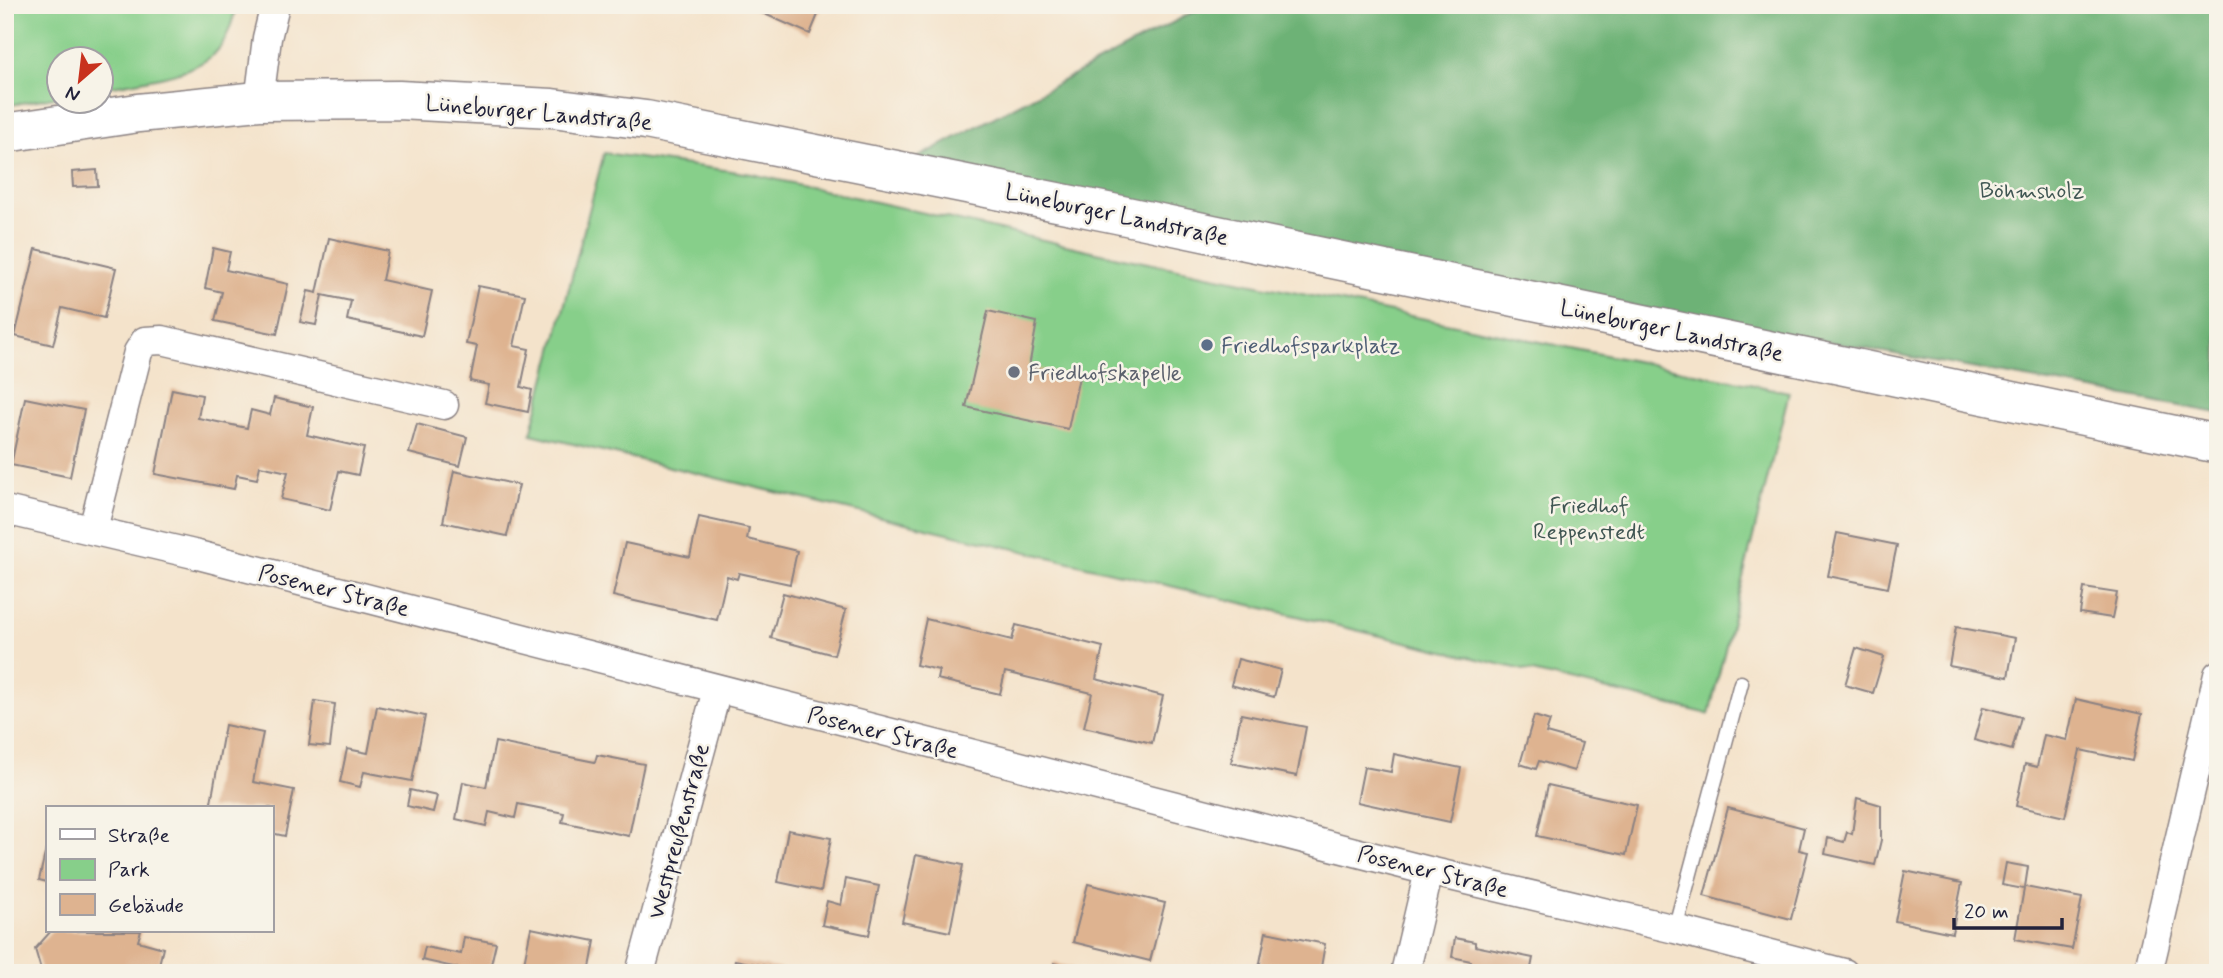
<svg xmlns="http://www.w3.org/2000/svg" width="2223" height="978" font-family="Mynerve,sans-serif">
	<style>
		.green { fill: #87cf8a; stroke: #547862; stroke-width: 2 }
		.forest { fill: #6db276; stroke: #486a58; stroke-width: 2 }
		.building { fill: #deb390 }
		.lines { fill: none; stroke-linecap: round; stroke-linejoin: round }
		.service-casing { stroke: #8b8283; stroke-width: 17 }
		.minor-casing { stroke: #8b8283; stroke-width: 31 }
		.secondary-casing { stroke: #8b8283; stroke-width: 41 }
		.service { stroke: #fff; stroke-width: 14 }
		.minor { stroke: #fff; stroke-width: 28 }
		.secondary { stroke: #fff; stroke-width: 38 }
		.service-dot { fill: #5c6f8a; stroke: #f7f3e8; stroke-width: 2.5 }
		.worship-dot { fill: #6b7280; stroke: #f7f3e8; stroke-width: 2.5 }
		.labels { text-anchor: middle; stroke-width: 5; stroke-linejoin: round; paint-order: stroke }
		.street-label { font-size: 23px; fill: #22223b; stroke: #f7f3e8 }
		.park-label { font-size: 23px; fill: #405653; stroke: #f7f3e8 }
		.service-label { font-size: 23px; fill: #4e5e75; stroke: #f7f3e8; text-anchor: start }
		.worship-label { font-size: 23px; fill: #5b616d; stroke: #f7f3e8; text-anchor: start }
	</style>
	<rect width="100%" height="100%" fill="#f7f3e8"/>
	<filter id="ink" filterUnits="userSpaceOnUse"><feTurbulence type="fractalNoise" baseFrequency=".0143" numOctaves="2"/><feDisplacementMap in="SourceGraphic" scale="14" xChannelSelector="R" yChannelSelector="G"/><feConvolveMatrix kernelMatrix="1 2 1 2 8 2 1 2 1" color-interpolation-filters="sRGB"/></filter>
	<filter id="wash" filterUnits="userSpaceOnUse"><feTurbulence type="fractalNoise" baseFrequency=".00686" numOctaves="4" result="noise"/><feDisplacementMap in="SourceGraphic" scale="28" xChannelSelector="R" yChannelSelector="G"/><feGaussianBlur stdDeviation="1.57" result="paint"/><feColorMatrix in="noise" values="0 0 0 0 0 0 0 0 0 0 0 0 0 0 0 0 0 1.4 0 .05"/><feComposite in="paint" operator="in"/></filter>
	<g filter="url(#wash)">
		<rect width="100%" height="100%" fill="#f4e3cb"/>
		<!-- green -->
		<path class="green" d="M26 5H237C232 22 227 43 213 55 188 77 134 81 102 88V60H60L59 96 5 106V9Z
			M604 153 752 174 1123 258 1789 392 1709 714 531 434Z"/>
		<!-- forest -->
		<path class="forest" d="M1206 5H2218V413L1352 255 913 160Z"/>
		<g id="blocks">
			<!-- building -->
			<path class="building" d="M744 5H822L810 34Z
				M97 170 98 186 73 187 72 172Z
				M329 238 388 251 382 280 432 291 422 336 347 320 351 301 322 295 316 325 300 322 308 291 317 293Z
				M213 248 230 252 226 270 288 284 277 334 215 321 222 292 205 288Z
				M36 249 116 268 104 318 62 308 53 345 15 336Z
				M478 286 525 295 514 346 529 349 521 387 532 390 528 412 485 403 489 385 470 381 477 346 466 344Z
				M988 311 1037 322 1029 367 1079 377 1068 429 966 407Z
				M5 325 16 327 11 347 5 345Z
				M172 389 202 395 198 418 247 428 251 410 270 415 274 398 313 407 307 435 364 448 358 475 339 471 330 510 281 499 288 472 260 466 257 479 237 475 234 489 155 474Z
				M25 398 84 410 70 477 11 465Z
				M417 424 467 437 460 466 409 453Z
				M454 471 519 485 507 536 443 522Z
				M699 517 749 528 747 539 797 551 790 584 739 573 737 579 727 576 717 620 613 596 625 543 690 557Z
				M1837 533 1897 545 1888 588 1828 576Z
				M2084 588 2117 593 2112 618 2080 613Z
				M783 593 846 610 834 655 771 638Z
				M926 619 1012 640 1016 625 1103 647 1096 679 1163 696 1152 743 1084 727 1092 693 1005 672 1000 694 937 679 939 670 916 665Z
				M1956 627 2015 638 2008 677 1949 666Z
				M1856 648 1884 657 1873 693 1845 685Z
				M1238 659 1281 670 1274 697 1231 685Z
				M2076 699 2142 714 2132 761 2080 750 2065 817 2016 806 2025 764 2037 767 2044 735 2067 740Z
				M315 701 335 704 330 747 309 745Z
				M377 706 425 716 412 781 364 772 360 787 340 782 347 749 368 753Z
				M1983 707 2021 717 2012 750 1974 740Z
				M1241 714 1306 727 1297 776 1231 763Z
				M1534 716 1550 721 1546 733 1582 743 1574 771 1539 761 1536 769 1520 764Z
				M225 725 263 733 253 782 294 790 285 836 271 833V808H210Z
				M495 742 595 762 597 755 644 764 629 836 562 822 564 813 518 804 515 818 489 812 486 826 456 819 463 782 486 787Z
				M1394 754 1461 768 1450 822 1357 802 1364 767 1391 772Z
				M1548 785 1637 805 1626 855 1537 836Z
				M410 790 437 796 433 812 407 806Z
				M1857 798 1881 805V840L1875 865 1825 854 1828 838 1844 842 1847 832 1852 834Z
				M1728 808 1804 828 1799 850 1808 852 1791 919 1704 896Z
				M788 830 831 838 821 891 778 882Z
				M46 849H47V882L39 880Z
				M916 855 963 865 950 932 902 922Z
				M2006 863 2028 867 2025 887 2082 898 2072 949 2015 939 2024 889 2002 885Z
				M1905 871 1962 883 1952 933 1895 921Z
				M846 879 879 886 869 935 822 925 827 901 841 905Z
				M1088 884 1165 903 1150 961 1073 942Z
				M531 928 595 941 589 973H522Z
				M51 931H141L138 941 163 948 157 973H42L35 949Z
				M1266 932 1325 944 1320 973H1258Z
				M464 937 496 943 489 973H457L458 968 422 960 425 947 461 954Z
				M1455 938 1475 942V946L1533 958 1530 973H1469L1471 961 1452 957Z
				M735 960 786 970V973H733Z
				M1054 963 1073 968 1072 973H1051Z
				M1207 964 1239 972V973H1205Z"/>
		</g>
	</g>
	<g filter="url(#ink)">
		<use href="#blocks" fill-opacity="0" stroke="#8b8283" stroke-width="2"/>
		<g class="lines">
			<defs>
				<path id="service" d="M1675 929 1741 683"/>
				<path id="minor" d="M259 101 267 38 275 5
					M5 510 198 555 1429 871 1675 929 1844 973
					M93 529 138 352 145 341 162 340 444 405
					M640 973 717 690
					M1405 973 1429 871
					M2148 973 2218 675"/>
				<path id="secondary" d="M5 133 138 113 259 101 399 100 552 108 646 120 1112 213 2218 444"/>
			</defs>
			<!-- service casing -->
			<use href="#service" class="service-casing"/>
			<!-- minor casing -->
			<use href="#minor" class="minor-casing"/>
			<!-- secondary casing -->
			<use href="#secondary" class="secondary-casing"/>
			<!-- service -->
			<use href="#service" class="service"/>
			<!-- minor -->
			<use href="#minor" class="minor"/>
			<!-- secondary -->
			<use href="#secondary" class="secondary"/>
		</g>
	</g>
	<!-- markers -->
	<circle class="service-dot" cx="1207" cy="345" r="7"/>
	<circle class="worship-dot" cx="1014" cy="372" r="7"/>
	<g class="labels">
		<!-- street labels -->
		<g class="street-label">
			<text transform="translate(539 112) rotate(5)" y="8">Lüneburger Landstraße</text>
			<text transform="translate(1117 214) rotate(12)" y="8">Lüneburger Landstraße</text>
			<text transform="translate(1672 330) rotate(12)" y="8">Lüneburger Landstraße</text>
			<text transform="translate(334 590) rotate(14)" y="8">Posener Straße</text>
			<text transform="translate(883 732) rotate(14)" y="8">Posener Straße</text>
			<text transform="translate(678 831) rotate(-75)" y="8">Westpreußenstraße</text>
			<text transform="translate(1433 871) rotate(14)" y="8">Posener Straße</text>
		</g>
		<!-- park labels -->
		<g class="park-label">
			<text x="2032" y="198">Böhmsholz</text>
			<text x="1589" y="513">Friedhof<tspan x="1589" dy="26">Reppenstedt</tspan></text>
		</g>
		<!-- service labels -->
		<g class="service-label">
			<text x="1221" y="353">Friedhofsparkplatz</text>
		</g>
		<!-- worship labels -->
		<g class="worship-label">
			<text x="1028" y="380">Friedhofskapelle</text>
		</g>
	</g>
	<!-- margin -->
	<rect width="2223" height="978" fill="none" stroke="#f7f3e8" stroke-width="28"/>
	<!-- legend -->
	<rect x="46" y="806" width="228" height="126" fill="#f7f3e8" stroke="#a29fa3" stroke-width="2"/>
	<rect x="60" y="829" width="35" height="10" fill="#ffffff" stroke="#a29fa3" stroke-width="2"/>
	<text x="108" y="842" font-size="21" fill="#22223b">Straße</text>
	<rect x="60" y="859" width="35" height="21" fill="#87cf8a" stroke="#a29fa3" stroke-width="2"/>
	<text x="108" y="876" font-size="21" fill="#22223b">Park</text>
	<rect x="60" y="894" width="35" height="21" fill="#deb390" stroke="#a29fa3" stroke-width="2"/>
	<text x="108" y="912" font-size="21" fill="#22223b">Gebäude</text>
	<!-- north arrow -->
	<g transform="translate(80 80) rotate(208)"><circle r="33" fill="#f7f3e8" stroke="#a29fa3" stroke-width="2"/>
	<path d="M0-5L12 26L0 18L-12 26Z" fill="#c8321e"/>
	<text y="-10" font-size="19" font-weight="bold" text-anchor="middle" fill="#22223b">N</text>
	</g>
	<!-- scale -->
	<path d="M1954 918v10h108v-10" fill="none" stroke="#22223b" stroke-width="3.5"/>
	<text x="1964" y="918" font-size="21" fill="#22223b" stroke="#f7f3e8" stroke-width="5" paint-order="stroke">20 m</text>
</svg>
